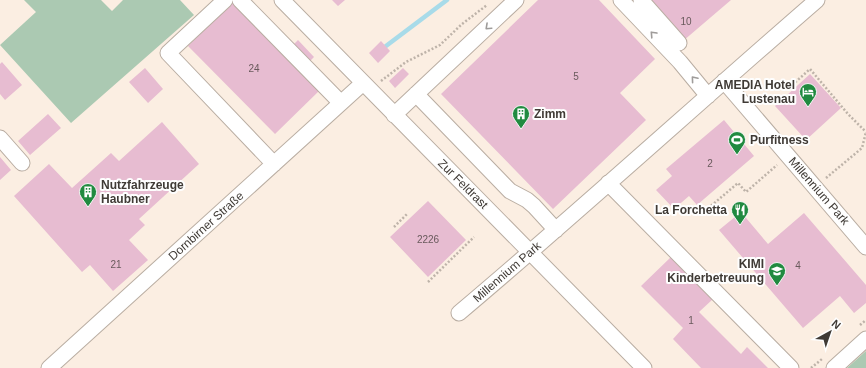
<svg xmlns="http://www.w3.org/2000/svg" width="866" height="368" font-family="Helvetica,sans-serif">
	<style>
		.green { fill: #abc9b2 }
		.lines { fill: none; stroke-linecap: round; stroke-linejoin: round }
		.stream { stroke: #a8dbe9; stroke-width: 4.5 }
		.building { fill: #e7bcd1 }
		.minor-casing { stroke: #b9ada2; stroke-width: 17 }
		.path { stroke: #beb3a9; stroke-width: 2.5; stroke-dasharray: 2 2; stroke-linecap: butt }
		.minor { stroke: #fff; stroke-width: 15 }
		.oneway { stroke: #9f9c9a }
		.labels { text-anchor: middle; stroke-width: 4; stroke-linejoin: round; paint-order: stroke }
		.number-label { font-size: 10px; fill: #695a5c }
		.poi-label { font-size: 12px; font-weight: bold; fill: #3f3a35; stroke: #fefefe; text-anchor: end }
		.street-label { font-size: 12px; fill: #3f3a35; stroke: #fefefe }
	</style>
	<rect width="100%" height="100%" fill="#fbeee2"/>
	<!-- green -->
	<path class="green" d="M24 0H101L112 11 123 0H180L194 15 71 123 0 45 36 12Z
		M866 351V368H847Z"/>
	<g class="lines">
		<!-- stream -->
		<path class="stream" d="M386 46 447 0"/>
	</g>
	<!-- building -->
	<path class="building" d="M332 0H345L338 6Z
		M538 0H599L655 59 620 93 646 120 553 209 441 94Z
		M647 0H731L683 41Z
		M233 2 320 90 275 134 188 46Z
		M298 40 314 57 309 62 292 46Z
		M381 41 390 51 378 63 369 53Z
		M2 62 22 85 5 100 0 94V64Z
		M145 68 163 89 148 103 129 82Z
		M403 68 409 74 395 88 389 81Z
		M810 74 841 108 806 140 775 106Z
		M48 114 61 128 30 155 18 141Z
		M724 120 754 156 697 205 689 196 674 209 656 190 672 176 666 169Z
		M162 122 199 164 139 219 145 225 129 240 148 260 113 291 90 265 82 272 14 196 49 164 72 188 111 153 119 161Z
		M0 157 11 170 0 180Z
		M428 201 466 240 428 277 390 237Z
		M741 212 768 244 804 213 866 285V303L854 313 840 296 803 328 719 230Z
		M671 257 713 299 699 312 741 354 747 347 768 368H701L673 339 683 328 641 286Z"/>
	<g class="lines">
		<defs>
			<path id="minor" d="M225 0 168 53 274 164
				M240 0 341 103
				M282 0 644 368
				M621 0 680 62 708 96
				M641 0 679 43
				M724 81 866 247
				M416 94 510 191 527 200 534 206 556 230
				M394 115 516 0
				M0 138 22 163
				M608 183 791 368
				M459 313C580 211 697 104 817 0
				M49 368 363 83
				M834 368 866 339"/>
		</defs>
		<!-- minor casing -->
		<use href="#minor" class="minor-casing"/>
		<!-- path -->
		<path class="path" d="M381 81 406 62 440 45 462 24 487 5
			M787 83 790 87 810 69 848 114 866 132
			M826 178 862 148 866 132
			M705 211 738 183 746 192 777 165
			M394 227 408 213
			M428 282 474 237
			M860 325 866 320
			M811 368 822 359"/>
		<!-- minor -->
		<use href="#minor" class="minor"/>
	</g>
	<!-- one-way arrows -->
	<defs><path id="oneway-chevron" d="M-2-3.5L2.5 0L-2 3.5" fill="none" stroke-width="1.6" stroke-linecap="round" stroke-linejoin="round"/></defs>
	<g class="oneway">
		<use href="#oneway-chevron" transform="translate(488 27) rotate(137)"/>
		<use href="#oneway-chevron" transform="translate(653 34) rotate(-133)"/>
		<use href="#oneway-chevron" transform="translate(694 79) rotate(-130)"/>
	</g>
	<!-- icons -->
	<defs>
		<symbol id="hotel-pin" viewBox="-11 -11 22 30"><path d="M0 17L-7.5 6A9.5 9.5 0 1 1 7.5 6Z" fill="#218a40" stroke="#fefefe"/><path d="M-6-4.5h1.5V1H6V5H4.5V3h-9V5H-6ZM-4 0a1.8 1.8 0 1 1 3.6 0ZM.5 0V-2.5h3Q6-2.5 6 0Z" fill="#fff"/></symbol>
		<symbol id="building-pin" viewBox="-11 -11 22 30"><path d="M0 17L-7.5 6A9.5 9.5 0 1 1 7.5 6Z" fill="#218a40" stroke="#fefefe"/><path d="M-4-6H4V6H1V3H-1V6H-4ZM-2.5-4.3h1.7v1.8h-1.7ZM.8-4.3h1.7v1.8H.8ZM-2.5-1h1.7V.8h-1.7ZM.8-1h1.7V.8H.8Z" fill="#fff"/></symbol>
		<symbol id="stadium-pin" viewBox="-11 -11 22 30"><path d="M0 17L-7.5 6A9.5 9.5 0 1 1 7.5 6Z" fill="#218a40" stroke="#fefefe"/><path d="M0-5a6.5 5 0 1 0 0 10a6.5 5 0 1 0 0-10ZM-3.5-1.8h7v3.6h-7Z" fill="#fff"/></symbol>
		<symbol id="restaurant-pin" viewBox="-11 -11 22 30"><path d="M0 17L-7.5 6A9.5 9.5 0 1 1 7.5 6Z" fill="#218a40" stroke="#fefefe"/><path d="M-5-6h1v4h1v-4h1v4h1v-4h1v5L-1.5 .5V6h-2V.5L-5-1ZM5-6V6H3V1.5H1.5Q1.5-4 5-6Z" fill="#fff"/></symbol>
		<symbol id="school-pin" viewBox="-11 -11 22 30"><path d="M0 17L-7.5 6A9.5 9.5 0 1 1 7.5 6Z" fill="#218a40" stroke="#fefefe"/><path d="M0-5L7-2L0 1L-7-2ZM-4 1L0 2.5L4 1V4Q0 6-4 4Z" fill="#fff"/></symbol>
	</defs>
	<g fill-rule="evenodd">
		<use href="#hotel-pin" x="798" y="82" width="20" height="27"/>
		<use href="#building-pin" x="511" y="104" width="20" height="27"/>
		<use href="#stadium-pin" x="727" y="130" width="20" height="27"/>
		<use href="#building-pin" x="78" y="182" width="20" height="27"/>
		<use href="#restaurant-pin" x="730" y="200" width="20" height="27"/>
		<use href="#school-pin" x="767" y="261" width="20" height="27"/>
	</g>
	<g class="labels">
		<!-- number labels -->
		<g class="number-label">
			<text x="686" y="25">10</text>
			<text x="254" y="72">24</text>
			<text x="576" y="80">5</text>
			<text x="710" y="167">2</text>
			<text x="428" y="243">2226</text>
			<text x="116" y="268">21</text>
			<text x="798" y="269">4</text>
			<text x="691" y="324">1</text>
		</g>
		<!-- poi labels -->
		<g class="poi-label">
			<text x="795" y="89">AMEDIA Hotel<tspan x="795" dy="14">Lustenau</tspan></text>
			<text x="534" y="118" text-anchor="start">Zimm</text>
			<text x="750" y="144" text-anchor="start">Purfitness</text>
			<text x="101" y="189" text-anchor="start">Nutzfahrzeuge<tspan x="101" dy="14">Haubner</tspan></text>
			<text x="727" y="214">La Forchetta</text>
			<text x="764" y="268">KIMI<tspan x="764" dy="14">Kinderbetreuung</tspan></text>
		</g>
		<!-- street labels -->
		<g class="street-label">
			<text transform="translate(463 184) rotate(45)" y="4">Zur Feldrast</text>
			<text transform="translate(819 191) rotate(49)" y="4">Millennium Park</text>
			<text transform="translate(206 226) rotate(-42)" y="4">Dornbirner Straße</text>
			<text transform="translate(507 272) rotate(-41)" y="4">Millennium Park</text>
		</g>
	</g>
	<!-- north arrow -->
	<g transform="translate(830 332) rotate(40)" stroke="#fefefe" stroke-width="3" paint-order="stroke">
	<path d="M0-3L7 15L0 10L-7 15Z" fill="#3f3a35"/>
	<text y="-6" font-size="11" font-weight="bold" text-anchor="middle" fill="#3f3a35">N</text>
	</g>
</svg>
